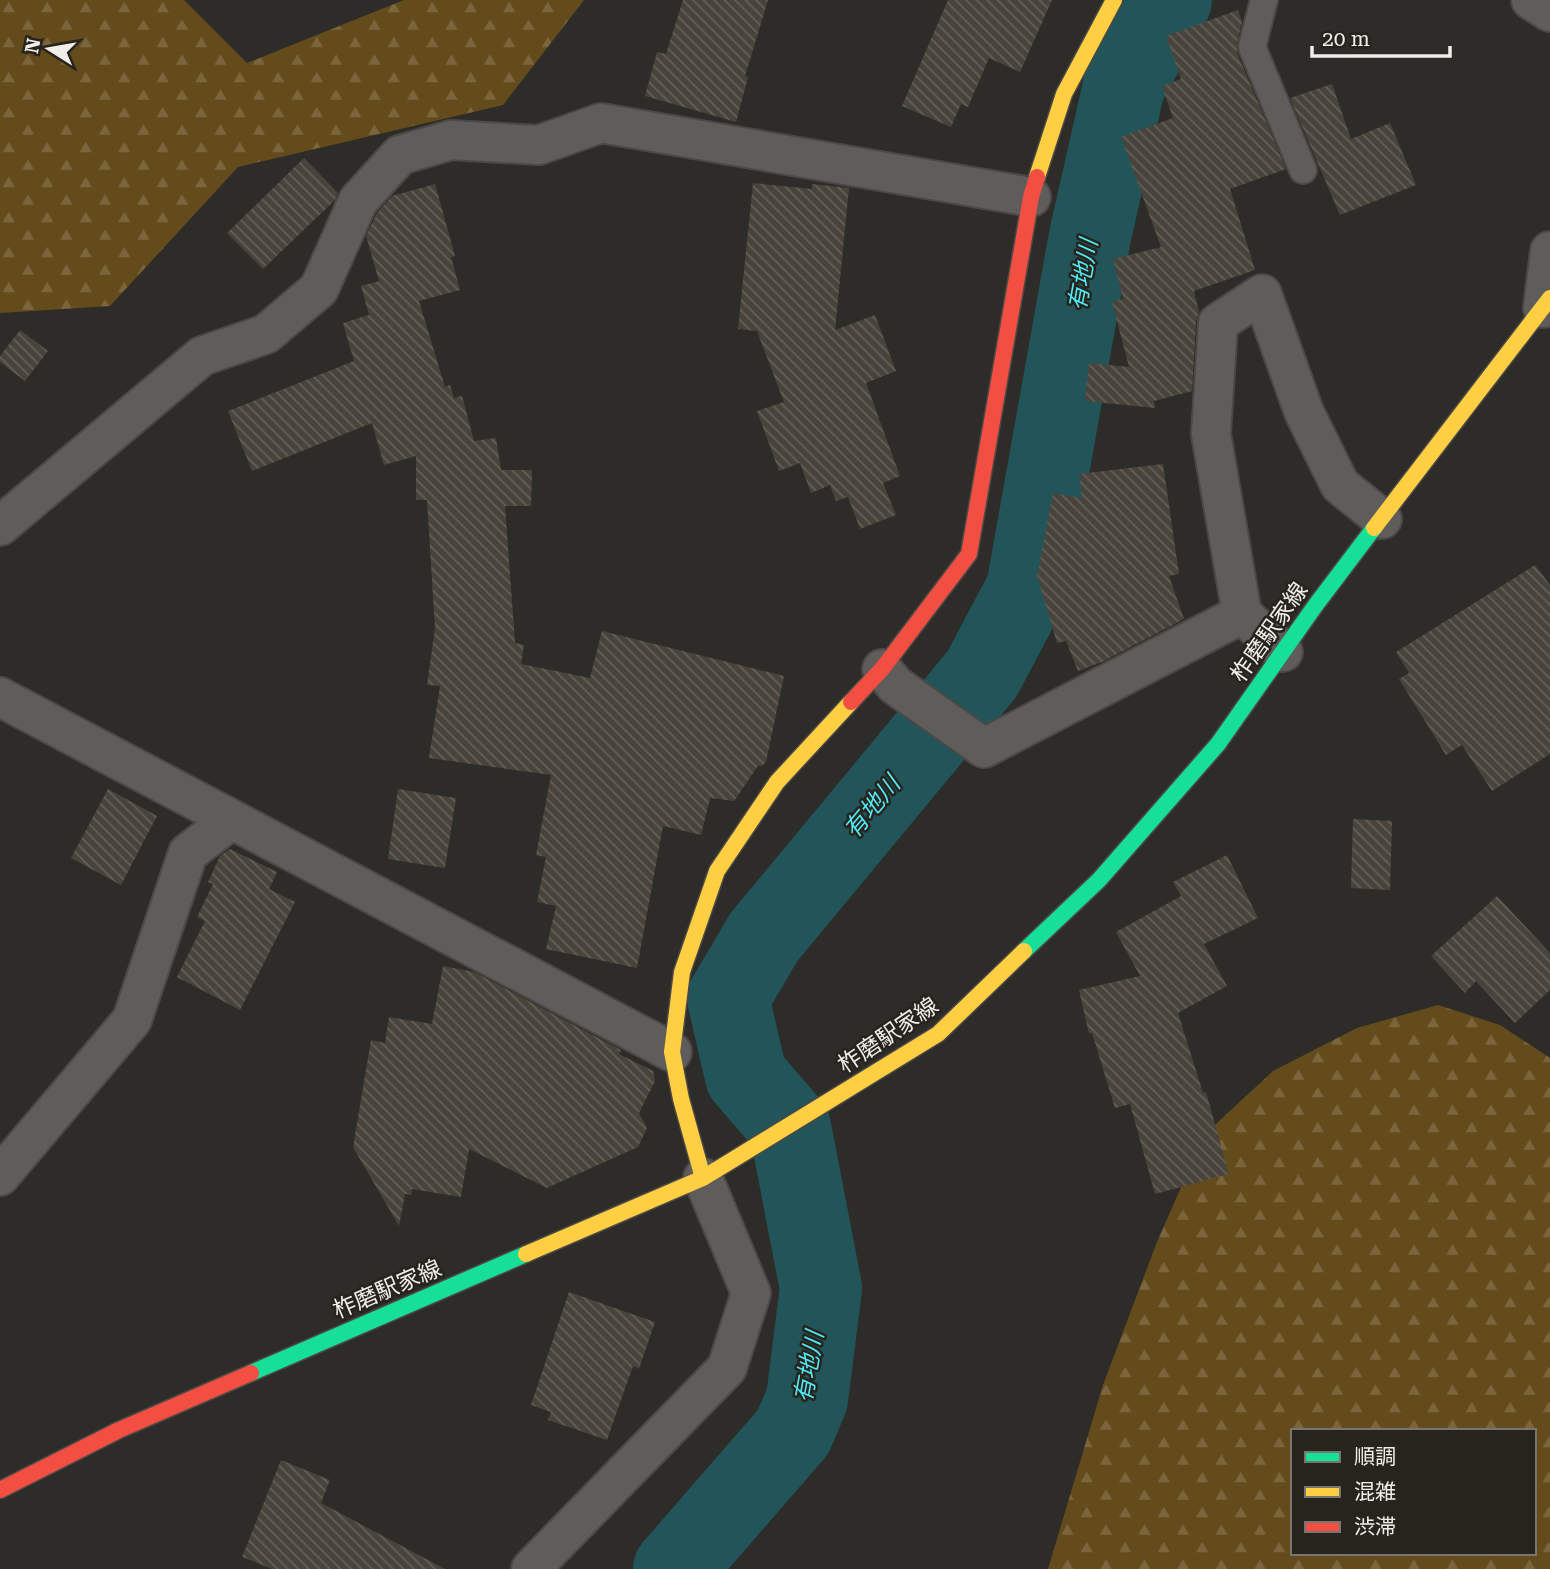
<svg xmlns="http://www.w3.org/2000/svg" width="1550" height="1569" font-family="'Roboto Serif','Noto Sans JP',serif">
	<style>
		.forest { fill: url(#forest-firs); fill-rule: evenodd }
		.lines { fill: none; stroke-linecap: round; stroke-linejoin: round }
		.river { stroke: #225559; stroke-width: 82 }
		.building { fill: url(#building-back-hatch) }
		.lane-casing { stroke: #4b4845; stroke-width: 30 }
		.street-casing { stroke: #4b4845; stroke-width: 42 }
		.fast-casing { stroke: #4b4845; stroke-width: 19 }
		.slow-casing { stroke: #4b4845; stroke-width: 19 }
		.jam-casing { stroke: #4b4845; stroke-width: 19 }
		.lane { stroke: #5f5d5b; stroke-width: 26 }
		.street { stroke: #5f5d5b; stroke-width: 38 }
		.fast { stroke: #16e098; stroke-width: 16 }
		.slow { stroke: #ffcf43; stroke-width: 16 }
		.jam { stroke: #f24e42; stroke-width: 16 }
		.labels { text-anchor: middle; stroke-width: 5; stroke-linejoin: round; paint-order: stroke }
		.street-label { font-size: 23px; fill: #f1eeea; stroke: #27231d }
		.water-label { font-size: 24px; font-style: italic; fill: #4ee9f5; stroke: #27231d }
	</style>
	<defs>
		<pattern id="forest-firs" width="22" height="20" patternUnits="userSpaceOnUse" patternTransform="scale(1.75)"><rect width="22" height="20" fill="#644b1b"/><path d="M5 1l3.5 6h-7zM16 11l3.5 6h-7z" fill="#7b653c"/></pattern>
		<pattern id="building-back-hatch" width="6" height="6" patternUnits="userSpaceOnUse" patternTransform="scale(1.75)"><rect width="6" height="6" fill="#49443b"/><path d="M-1 5l2 2M0 0l6 6M5-1l2 2" fill="none" stroke="#645f58"/></pattern>
	</defs>
	<rect width="100%" height="100%" fill="#2e2c29"/>
	<!-- forest -->
	<path class="forest" d="M0 0H184L247 63 404 0H584L503 105 238 167 110 306 0 313Z
		M1438 1005 1500 1025 1550 1058V1569H1048L1103 1385 1157 1242 1204 1135 1273 1071 1357 1028ZM1293 1431H1534V1553H1293Z"/>
	<g class="lines">
		<!-- river -->
		<path class="river" d="M674 1569 793 1432 807 1399 821 1288 790 1127 746 1076 728 998 764 937 982 674 1027 589 1090 236 1124 86 1171 0"/>
	</g>
	<!-- building -->
	<path class="building" d="M683 0H768L745 76 748 77 736 122 645 96 657 52 666 54Z
		M948 0H1052L1020 72 989 58 968 107 961 104 951 127 902 106Z
		M1238 10 1242 22 1237 43V53L1286 169 1230 189 1255 270 1194 291 1199 312 1196 322 1192 391 1154 401 1155 408 1085 401 1089 363 1129 367 1112 302 1123 299 1113 259 1161 247 1121 137 1173 118 1162 86 1181 79 1166 36Z
		M1332 84 1351 139 1390 123 1416 185 1340 215 1290 98Z
		M304 158 338 193 335 200 263 269 227 233Z
		M753 183 812 189V184L849 188 835 330 875 315 896 371 866 383 900 476 883 483 896 515 860 529 848 497 836 501 830 485 811 493 800 463 779 471 757 411 784 402 757 331 738 329Z
		M435 184 455 256 451 257 460 290 419 301 445 387 450 385 454 398 462 396 474 441 496 438 501 470H532L531 506H505L515 643 524 645 521 664 590 678 602 631 784 676 766 762 762 766H758L734 801 710 798 701 835 663 826 637 968 546 949 556 906 537 902 546 857 536 855 551 775 429 758 440 686 427 685 435 628 427 500H416V456L384 465 372 423 252 471 228 411 354 361 343 323 369 315 361 286 379 281 366 236 377 213 392 196Z
		M20 330 48 351 25 381 0 362V356Z
		M1163 464 1179 574 1169 576 1184 619 1102 662 1078 671 1066 641 1057 643 1037 576 1053 493 1082 498 1079 474Z
		M1535 565 1550 585V754L1492 791 1462 745 1446 755 1399 679 1409 673 1396 652Z
		M108 789 157 816 121 885 71 858Z
		M398 789 456 798 445 868 388 859Z
		M1353 819 1392 821 1390 890 1351 888Z
		M230 849 277 872 269 889 295 902 240 1010 177 977 205 921 197 917 213 884 208 882 220 856Z
		M1227 855 1258 918 1204 944 1227 986 1178 1013 1203 1093 1206 1092 1229 1174 1155 1194 1130 1104 1115 1108 1092 1033 1089 1034 1079 990 1140 976 1116 932 1181 896 1173 882Z
		M1497 896 1550 953V990L1515 1023 1476 981 1465 993 1431 956Z
		M443 966 474 972 621 1050 619 1054 653 1071 655 1081 639 1113 647 1128 638 1147 547 1188 469 1149 461 1197 412 1189 411 1195 405 1194 399 1226 353 1147 371 1040 385 1043 389 1017 432 1024Z
		M569 1292 655 1322 639 1369 633 1366 607 1440 548 1420 551 1412 531 1405Z
		M281 1460 330 1480 321 1503 445 1569H272L242 1557Z"/>
	<g class="lines">
		<defs>
			<path id="lane" d="M1264 0 1252 47 1303 170"/>
			<path id="street" d="M1531 0 1550 12
				M1543 308 1550 251
				M0 526 202 356 266 334 319 289 358 201 400 155 451 140 539 145 601 123 1031 197
				M1283 652 1242 614 1211 434 1218 323 1262 294 1304 412 1340 485 1382 519
				M882 669 895 685 984 748 1242 614
				M0 697 672 1052
				M0 1176 132 1020 188 853 231 820
				M531 1569 727 1368 751 1293 703 1178"/>
			<path id="fast" d="M1024 951 1099 880 1218 744 1315 606 1374 528
				M251 1373 526 1254"/>
			<path id="slow" d="M1037 177 1064 94 1114 0
				M1374 528 1550 298
				M703 1178 681 1099 672 1052 682 972 717 871 777 782 851 702
				M526 1254 703 1178 938 1034 1024 951"/>
			<path id="jam" d="M851 702 882 669 969 554 1031 197 1037 177
				M0 1490 119 1430 251 1373"/>
		</defs>
		<!-- lane casing -->
		<use href="#lane" class="lane-casing"/>
		<!-- street casing -->
		<use href="#street" class="street-casing"/>
		<!-- fast casing -->
		<use href="#fast" class="fast-casing"/>
		<!-- slow casing -->
		<use href="#slow" class="slow-casing"/>
		<!-- jam casing -->
		<use href="#jam" class="jam-casing"/>
		<!-- lane -->
		<use href="#lane" class="lane"/>
		<!-- street -->
		<use href="#street" class="street"/>
		<!-- fast -->
		<use href="#fast" class="fast"/>
		<!-- slow -->
		<use href="#slow" class="slow"/>
		<!-- jam -->
		<use href="#jam" class="jam"/>
	</g>
	<g class="labels">
		<!-- street labels -->
		<g class="street-label">
			<text transform="translate(1269 632) rotate(-55)" y="8">柞磨駅家線</text>
			<text transform="translate(888 1035) rotate(-34)" y="8">柞磨駅家線</text>
			<text transform="translate(387 1289) rotate(-23)" y="8">柞磨駅家線</text>
		</g>
		<!-- water labels -->
		<g class="water-label">
			<text transform="translate(1083 275) rotate(-80)" y="8">有地川</text>
			<text transform="translate(872 807) rotate(-50)" y="8">有地川</text>
			<text transform="translate(809 1367) rotate(-80)" y="8">有地川</text>
		</g>
	</g>
	<!-- legend -->
	<rect x="1291" y="1429" width="245" height="126" fill="#27231d" stroke="#78746f" stroke-width="2"/>
	<rect x="1305" y="1452" width="35" height="10" fill="#16e098" stroke="#78746f" stroke-width="2"/>
	<text x="1354" y="1464" font-size="21" fill="#f1eeea">順調</text>
	<rect x="1305" y="1487" width="35" height="10" fill="#ffcf43" stroke="#78746f" stroke-width="2"/>
	<text x="1354" y="1499" font-size="21" fill="#f1eeea">混雑</text>
	<rect x="1305" y="1522" width="35" height="10" fill="#f24e42" stroke="#78746f" stroke-width="2"/>
	<text x="1354" y="1534" font-size="21" fill="#f1eeea">渋滞</text>
	<!-- north arrow -->
	<g transform="translate(49 49) rotate(281)" stroke="#27231d" stroke-width="5" paint-order="stroke">
	<path d="M0-5L12 26L0 18L-12 26Z" fill="#f1eeea"/>
	<text y="-10" font-size="19" font-weight="bold" text-anchor="middle" fill="#f1eeea">N</text>
	</g>
	<!-- scale -->
	<path d="M1312 46v10h138v-10" fill="none" stroke="#f1eeea" stroke-width="3.5"/>
	<text x="1322" y="46" font-size="21" fill="#f1eeea" stroke="#27231d" stroke-width="5" paint-order="stroke">20 m</text>
</svg>
